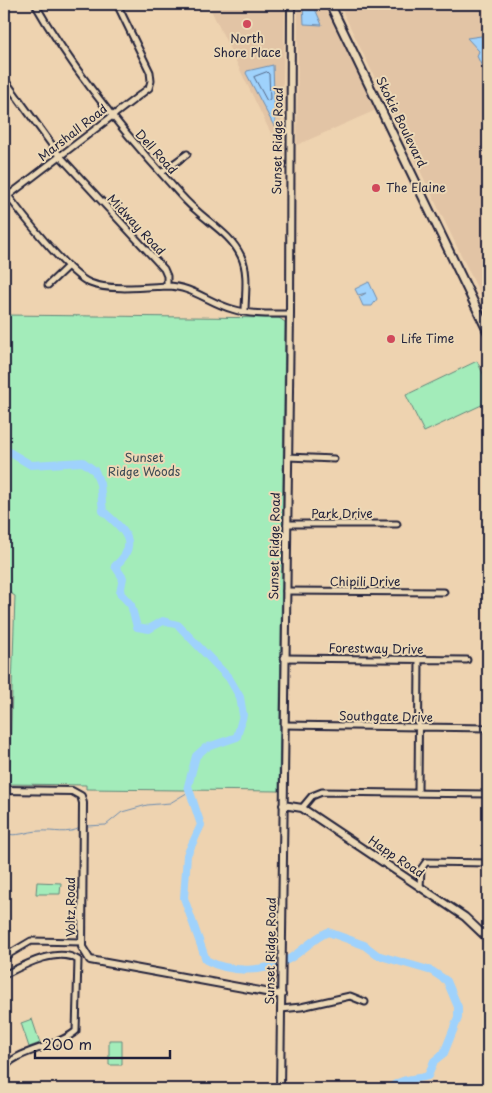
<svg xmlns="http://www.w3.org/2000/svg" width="492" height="1093" font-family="'Playpen Sans',sans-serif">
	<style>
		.built { fill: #e2c4a5 }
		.green { fill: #a3ecba; stroke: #62877a }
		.water { fill: #9fd2fc; stroke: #6d8caf }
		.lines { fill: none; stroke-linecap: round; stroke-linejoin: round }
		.shore { stroke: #546888; stroke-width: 1 }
		.stream { stroke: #6d8caf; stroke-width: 1 }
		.river { stroke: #9fd2fc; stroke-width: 8 }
		.minor-casing { stroke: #22223b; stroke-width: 9 }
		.tertiary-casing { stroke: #22223b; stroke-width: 10 }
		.secondary-casing { stroke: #22223b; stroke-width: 11 }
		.minor { stroke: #ecd8b6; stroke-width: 5 }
		.tertiary { stroke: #ecd8b6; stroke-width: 6 }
		.secondary { stroke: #ecd8b6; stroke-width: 7 }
		.poi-dot { fill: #d1495b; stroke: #ecd8b6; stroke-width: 2 }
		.labels { text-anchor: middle; stroke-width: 4; stroke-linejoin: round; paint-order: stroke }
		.poi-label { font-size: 12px; fill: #22223b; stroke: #ecd8b6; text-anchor: start }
		.street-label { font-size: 12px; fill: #22223b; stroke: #ecd8b6 }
		.park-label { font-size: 12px; fill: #3c4a54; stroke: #ecd8b6 }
	</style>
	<rect width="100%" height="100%" fill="#eed3b0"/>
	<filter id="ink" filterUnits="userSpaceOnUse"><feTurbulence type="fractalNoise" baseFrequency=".02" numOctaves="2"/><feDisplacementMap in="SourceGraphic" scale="10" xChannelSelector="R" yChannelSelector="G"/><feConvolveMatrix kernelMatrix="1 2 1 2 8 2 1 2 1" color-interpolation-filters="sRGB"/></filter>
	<g filter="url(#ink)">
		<!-- built -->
		<path class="built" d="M208 4H285L281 154Z
			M298 4H323L376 110 297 145Z
			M339 4H488V313L482 298Z"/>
		<!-- green -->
		<path class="green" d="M4 267H6V315L279 318 285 322 279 791 86 789V785L9 784 15 596 4 589Z
			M477 361 488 384V402L424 432 406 395Z
			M37 882 61 883 60 894H36Z
			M32 1019 40 1043 29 1047 21 1023Z
			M109 1040H122V1065H109Z"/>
		<!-- water -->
		<path class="water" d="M303 4H313L322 25 304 24Z
			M488 35V80L477 56 479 51 467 38Z
			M273 65 275 122 274 126 246 73 247 71Z
			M369 282 377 299 372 306H363L359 297 366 293 358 295 355 289Z"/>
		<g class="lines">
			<!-- shore -->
			<path class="shore" d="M267 72 269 74 270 99 267 101 254 77Z"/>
			<!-- stream -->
			<path class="stream" d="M86 826 106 825 122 812 147 805 170 803 190 791
				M4 833C17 838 27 831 40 831 54 830 67 835 80 828"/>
			<!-- river -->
			<path class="river" d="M4 449 31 465 83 462 95 471 100 484 103 511C123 529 142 543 115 566L123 578 120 593 131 605 137 627 149 629 163 621 178 625 229 678 240 697 243 715 237 737 205 748 196 756 188 786 201 825 187 855 184 898 206 960C230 973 264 973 289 959 303 951 313 938 328 932L364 945 377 955 432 971 447 981 458 1007V1018L444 1053 434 1061 428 1076C414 1080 400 1078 389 1089"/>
			<defs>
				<path id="minor" d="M35 4C72 69 119 127 170 183 178 192 186 202 196 210 212 225 231 235 241 256 249 272 245 295 245 312
					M4 79 60 156 164 269 167 276V286C192 286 209 303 232 309 251 315 270 314 290 314
					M161 173 187 154
					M4 190C19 211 69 275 90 283 109 291 146 287 167 286
					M4 199 149 88 151 81 150 72 117 4
					M48 285 68 266
					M288 457 334 459
					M287 524H397
					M286 591 444 592
					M284 658 467 660
					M284 725 488 728
					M418 793 419 659
					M302 808 312 796 322 792 488 794
					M420 887 421 869 426 862 488 863
					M4 957 31 941 82 942
					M4 975C22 966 58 946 78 960
					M281 1009 301 1007 350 996 365 1002
					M4 1070C10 1051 59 1047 76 1031L78 960
					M4 1088V1089"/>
				<path id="tertiary" d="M4 790 72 791 81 796 83 803 82 947 90 960 282 995
					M283 805 302 808 465 917 485 936 488 942
					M280 1089 290 314 291 4"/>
				<path id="secondary" d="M330 4 488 332"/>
			</defs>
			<!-- minor casing -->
			<use href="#minor" class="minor-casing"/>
			<!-- tertiary casing -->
			<use href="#tertiary" class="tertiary-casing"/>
			<!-- secondary casing -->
			<use href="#secondary" class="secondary-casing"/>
			<!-- minor -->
			<use href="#minor" class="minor"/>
			<!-- tertiary -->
			<use href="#tertiary" class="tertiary"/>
			<!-- secondary -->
			<use href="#secondary" class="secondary"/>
		</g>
	</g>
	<!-- markers -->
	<g class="poi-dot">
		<circle cx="247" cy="24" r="5"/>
		<circle cx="376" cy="188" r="5"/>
		<circle cx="391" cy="339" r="5"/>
	</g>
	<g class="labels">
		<!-- poi labels -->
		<g class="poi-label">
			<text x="247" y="43" text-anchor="middle">North<tspan x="247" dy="14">Shore Place</tspan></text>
			<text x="386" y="192">The Elaine</text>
			<text x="401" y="343">Life Time</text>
		</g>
		<!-- street labels -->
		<g class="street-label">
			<text transform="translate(401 122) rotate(64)" y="4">Skokie Boulevard</text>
			<text transform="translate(73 133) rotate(-38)" y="4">Marshall Road</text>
			<text transform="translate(278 141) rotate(-89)" y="4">Sunset Ridge Road</text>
			<text transform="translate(156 152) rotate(48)" y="4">Dell Road</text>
			<text transform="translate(136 225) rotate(47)" y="4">Midway Road</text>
			<text x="342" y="518">Park Drive</text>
			<text transform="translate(275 546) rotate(-89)" y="4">Sunset Ridge Road</text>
			<text x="365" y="586">Chipili Drive</text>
			<text transform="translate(376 649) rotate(1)" y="4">Forestway Drive</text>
			<text transform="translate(386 717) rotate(1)" y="4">Southgate Drive</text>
			<text transform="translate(396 857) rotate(34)" y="4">Happ Road</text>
			<text transform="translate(71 907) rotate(-90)" y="4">Voltz Road</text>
			<text transform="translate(271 951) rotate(-89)" y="4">Sunset Ridge Road</text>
		</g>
		<!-- park labels -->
		<g class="park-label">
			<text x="144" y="462">Sunset<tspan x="144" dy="14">Ridge Woods</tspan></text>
		</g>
	</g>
	<!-- margin -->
	<rect width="492" height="1093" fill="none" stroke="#ecd8b6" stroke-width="20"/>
	<rect x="10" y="10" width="472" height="1073" fill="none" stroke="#22223b" stroke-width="2" filter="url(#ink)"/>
	<!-- scale -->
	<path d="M35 1050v8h135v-8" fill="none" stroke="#22223b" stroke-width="2.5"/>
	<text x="42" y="1050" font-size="15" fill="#22223b" stroke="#ecd8b6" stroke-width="4" paint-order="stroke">200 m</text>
</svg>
